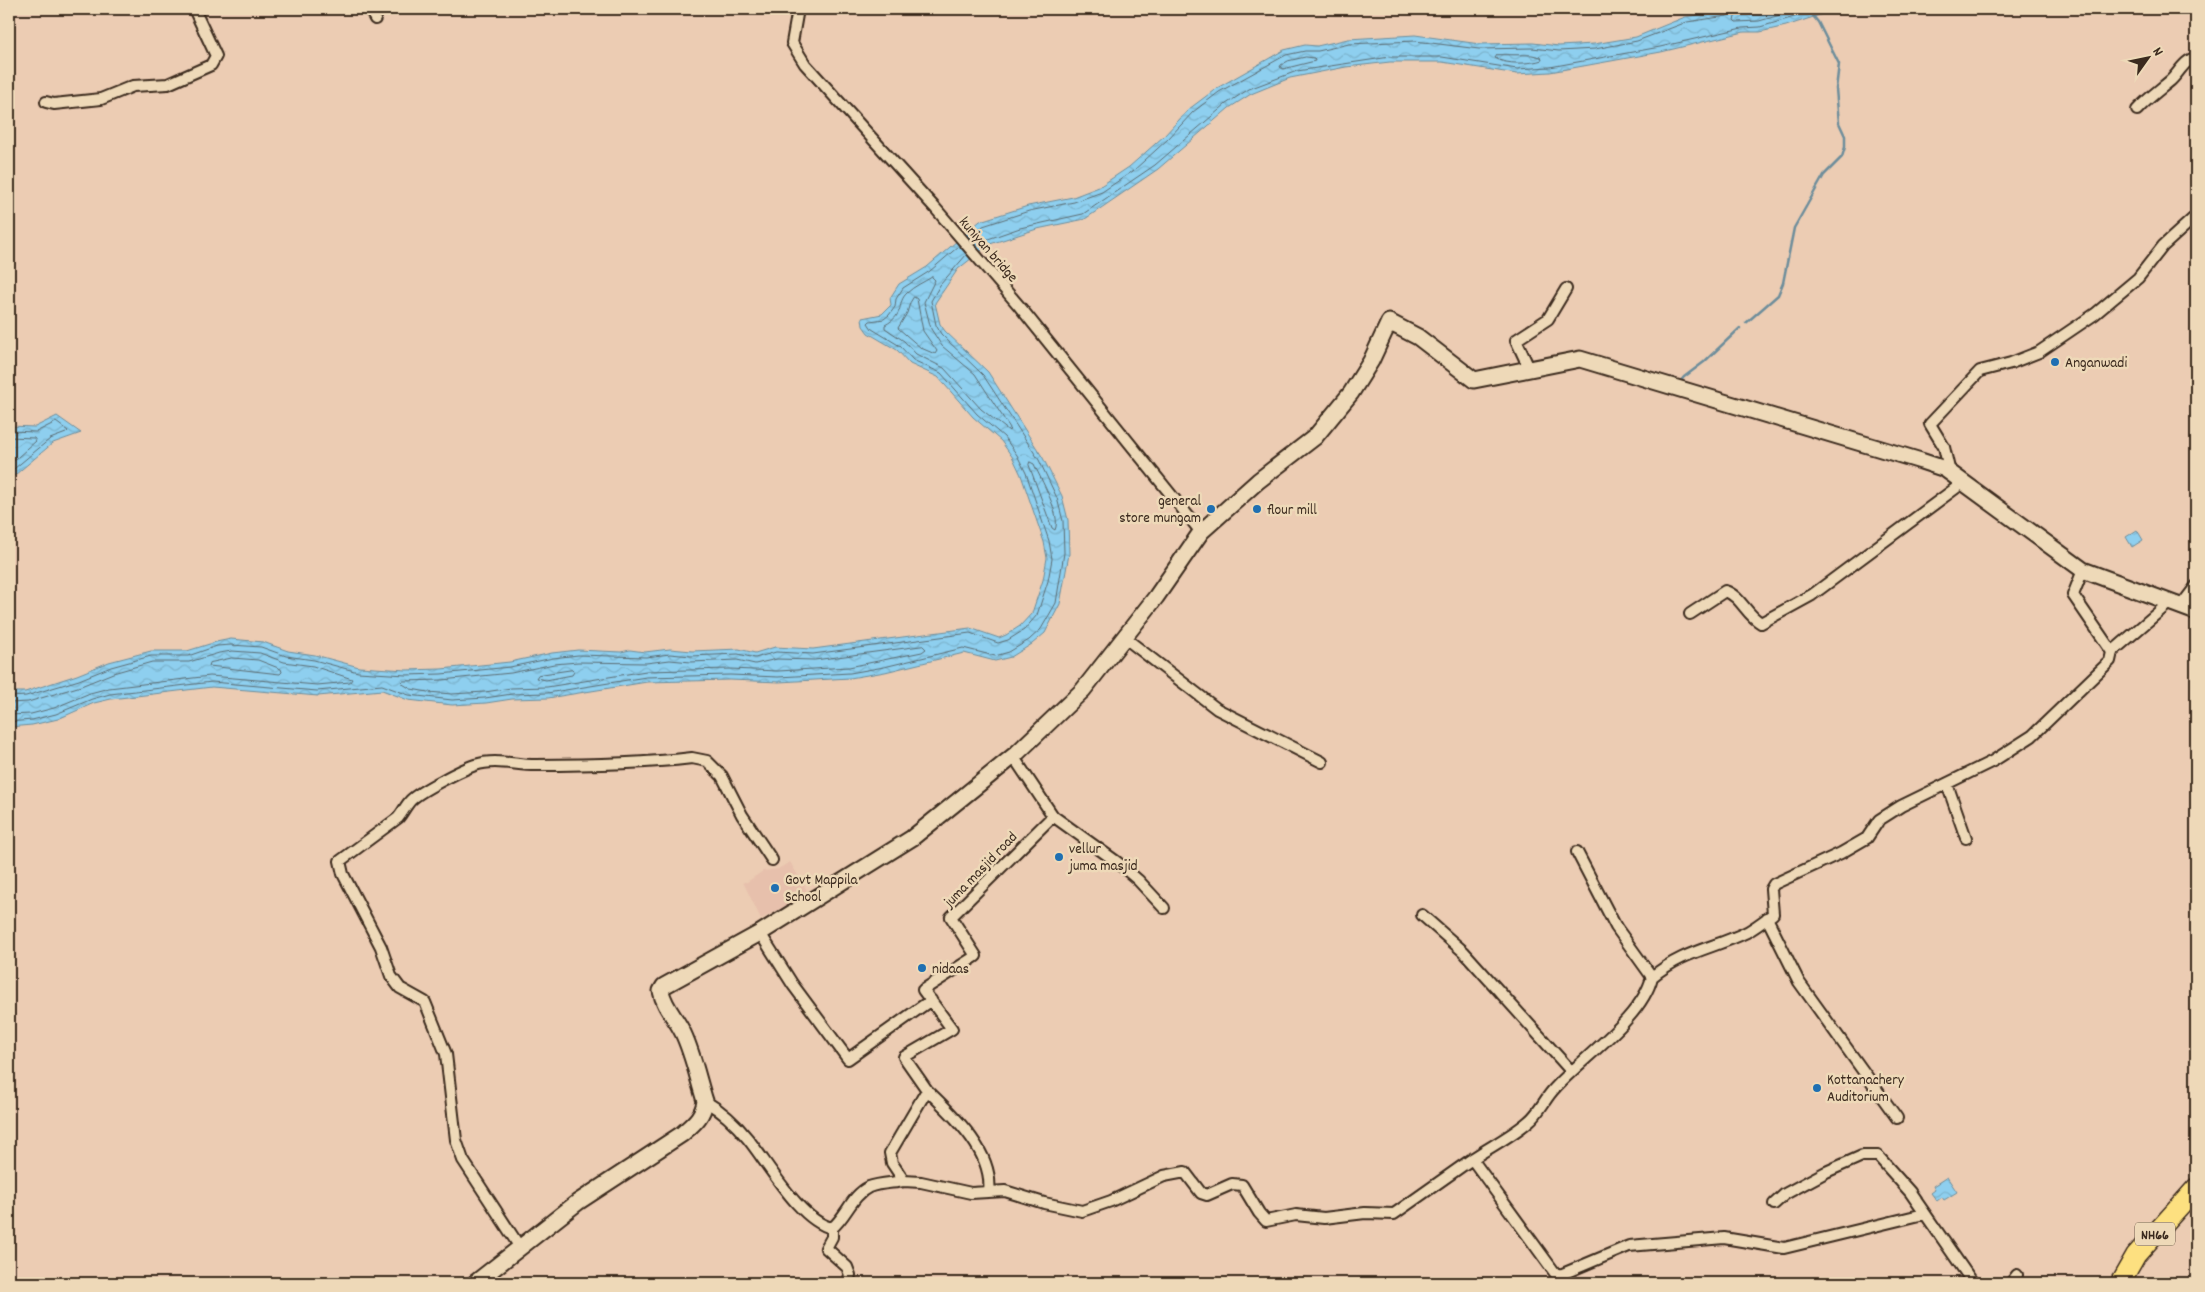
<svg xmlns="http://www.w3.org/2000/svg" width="2205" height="1292" font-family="Dekko,sans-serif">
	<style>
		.built { fill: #e7c0ac }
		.water { fill: url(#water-waves); stroke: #6d8d9b }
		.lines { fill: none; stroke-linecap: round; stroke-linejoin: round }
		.shore { stroke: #5c6c72; stroke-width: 1 }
		.stream { stroke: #6d8d9b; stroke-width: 2.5 }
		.street-casing { stroke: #3b2a1e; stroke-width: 14 }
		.secondary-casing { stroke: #3b2a1e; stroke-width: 19 }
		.highway-casing { stroke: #3b2a1e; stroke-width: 22 }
		.street { stroke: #eed9b8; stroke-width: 10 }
		.secondary { stroke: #eed9b8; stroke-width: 15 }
		.highway { stroke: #fde080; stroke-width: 19 }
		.poi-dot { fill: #1f6fb2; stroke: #eed9b8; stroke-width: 2 }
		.labels { text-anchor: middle; stroke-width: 5; stroke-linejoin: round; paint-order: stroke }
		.shield { fill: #eed9b8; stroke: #715e4c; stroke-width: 1 }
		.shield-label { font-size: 14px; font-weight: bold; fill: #3b2a1e }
		.street-label { font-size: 15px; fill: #3b2a1e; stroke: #eed9b8 }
		.poi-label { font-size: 15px; fill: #3b2a1e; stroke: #eed9b8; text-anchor: start }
	</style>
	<defs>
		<pattern id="water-waves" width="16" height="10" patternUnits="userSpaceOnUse" patternTransform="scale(1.25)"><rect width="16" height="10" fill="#8ecfef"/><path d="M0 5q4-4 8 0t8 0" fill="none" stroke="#7bb2cc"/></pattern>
	</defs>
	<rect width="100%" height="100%" fill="#ecccb3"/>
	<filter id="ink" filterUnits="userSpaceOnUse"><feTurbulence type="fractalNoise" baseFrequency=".02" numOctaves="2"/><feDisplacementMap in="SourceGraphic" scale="10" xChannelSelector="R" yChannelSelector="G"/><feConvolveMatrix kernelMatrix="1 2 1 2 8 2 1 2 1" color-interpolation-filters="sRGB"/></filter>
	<g filter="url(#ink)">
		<!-- built -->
		<path class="built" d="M790 862 809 894 761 919 743 882H747L763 871 778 869Z"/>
		<!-- water -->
		<path class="water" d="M1735 9H1838L1786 26 1760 32H1744L1661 52 1550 72 1517 74 1442 62H1390L1346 67 1290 78 1251 94 1229 108 1158 169 1085 219 1037 229 990 244 958 269 935 303 940 324 945 331 988 372 1043 458 1062 496 1068 520 1069 554 1060 604 1045 633 1032 644 1011 657 995 661 964 653 885 672 850 678 779 682 730 680 647 682 548 698 512 699 486 703 452 705 408 700 382 690 318 696 212 687 111 699 94 703 58 719 32 725 9 727V692H25L77 675 109 662 151 651H187L216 642 231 639 263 642 288 651 315 655 359 667 406 670 441 669 510 662 552 653 578 650 621 652 630 650 645 652 670 649 692 651 739 649 755 653 775 647 813 649 970 628 999 638 1006 635 1020 626 1032 613 1043 580 1047 558 1044 542 1021 475 1013 458 1001 441 973 417 938 377 910 364 897 350 868 333 863 326 862 318 882 314 891 305 890 298 899 284 927 267 980 221 1028 206 1073 197 1099 187 1129 167 1164 136 1189 109 1217 88 1284 50 1305 45 1317 46 1348 39 1415 35 1480 44 1533 43 1559 46 1594 44 1636 37 1685 17Z
			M57 416 81 433 53 443 9 480V426L35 427Z
			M2137 530 2143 540 2132 547 2126 537Z
			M1947 1177 1957 1192 1944 1200 1942 1197 1937 1201 1931 1193 1935 1190 1933 1186Z"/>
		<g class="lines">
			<!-- shore -->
			<path class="shore" d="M1738 9 1734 20 1736 22 1759 21 1802 9
				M1532 55 1541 57 1542 60C1531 64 1505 65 1495 58L1497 55Z
				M1306 57 1314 58 1315 61 1283 69 1280 67 1281 65 1288 61Z
				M969 238 983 226 1029 211 1074 202 1102 192 1133 171 1168 139 1193 112 1219 92 1286 55 1305 51H1318L1349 44 1415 41 1479 49 1532 48 1559 51 1595 49 1637 41 1687 22 1727 16 1730 13 1731 9
				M977 247 988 239 1020 228 1083 214 1155 165 1226 104 1249 89 1297 71 1390 57H1442L1517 69 1550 67 1660 47 1742 28 1760 27 1822 9
				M932 277 935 280 924 302 931 329 942 346 975 374 1010 428 1009 431 981 409 944 368 916 354 904 341 885 328V325C906 314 896 303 907 293 914 286 924 282 932 277Z
				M914 297 917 299 923 331 937 351 935 354 921 348 898 328 907 313 910 303Z
				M9 431 36 432 56 422 68 431 66 433 50 439 9 473
				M9 437 34 438 36 441 9 465
				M1030 462 1034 464C1040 478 1062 515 1055 530L1052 528 1029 465Z
				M923 646 926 649 922 652 849 667 778 671 730 669 646 671 547 687 511 688 485 692 452 694 428 692 411 689 401 683 403 681 442 680 511 673 554 664 578 662 646 663 670 660 691 662 737 660 755 664 777 659 814 660Z
				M232 658 258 660 281 669 282 672 280 674 209 666 210 663Z
				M572 670 574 672 572 675 546 680 536 678 538 675Z
				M9 697 26 696 79 680 111 667 151 656H188L217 646 231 645 261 647 286 656 314 660 358 672 406 675 441 674 510 667 553 658 578 655 646 657 670 654 691 656 738 654 755 658 776 652 813 654 970 633 998 643 1008 640 1024 630 1037 615 1048 581 1052 559 1049 541 1026 473 1017 455 1004 437 977 414 941 373 913 360 900 346 872 329 868 323 870 321 884 319 889 315 895 307 896 299 903 288 930 271 959 246
				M9 703 28 702 81 686 113 673 152 662H189L219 653 232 651 260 653 284 662 313 666 352 679 350 682 317 685 210 676 109 688 90 693 54 708 31 714 9 715
				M9 722 32 720 56 714 92 699 110 694 212 682 317 691 382 685 409 695 452 700 485 698 512 694 547 693 646 677 730 675 778 677 850 673 884 667 963 648 995 656 1009 652 1029 640 1041 629 1056 603 1064 553 1063 521 1057 498 1039 460 983 375 941 334 936 325 931 301 940 285 967 254"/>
			<!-- stream -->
			<path class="stream" d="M1746 323 1778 295 1783 283 1794 228 1824 175 1842 157 1845 147V136L1839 123 1836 89 1839 64 1818 22 1813 16
				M1679 383 1684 377 1704 362 1740 328"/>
			<defs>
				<path id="street" d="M370 9 375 19
					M798 9 792 43 805 64 936 209 1020 307 1201 532
					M46 102 54 104 101 99 133 86 168 84 211 65 216 56 194 9
					M2137 110C2147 99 2158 91 2170 81 2179 73 2184 60 2196 58
					M1529 368 1516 340 1548 319 1566 289
					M1950 473 1944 447 1930 424 1980 371 2011 363 2039 352 2095 314 2138 278 2163 246 2196 216
					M2180 607 2196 586
					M1690 614 1725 591C1741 596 1746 615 1761 623L1812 595 1964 482
					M1125 638 1217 709 1322 762
					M2112 652 2169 603
					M1947 784 1966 838
					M1053 816 1117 862 1138 880 1164 908
					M1577 852 1616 927 1652 977C1642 1018 1584 1056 1555 1088 1545 1098 1540 1112 1529 1121 1512 1136 1491 1146 1472 1159L1555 1273 1560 1275 1629 1246 1724 1238 1784 1248 1924 1214
					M1422 915 1464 952 1571 1071
					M1767 918 1799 982 1897 1118
					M760 933 793 985 848 1059 931 1000
					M1652 977C1683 951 1712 949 1747 932 1756 927 1765 920 1773 914L1771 889 1774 884 1841 853 1867 838 1879 820 1901 806 1993 761 2032 736 2110 661 2112 652 2073 595 2083 570
					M927 1090C953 1115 994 1152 989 1192
					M705 1101C722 1111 736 1124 748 1139 769 1165 800 1221 832 1228 846 1217 852 1195 869 1187 879 1183 893 1183 904 1181L892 1163 890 1153 927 1090 904 1057 952 1029 923 990 976 956 951 917 1053 816 1013 756
					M904 1181 921 1182 971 1193 1005 1191 1044 1203 1082 1211 1111 1201 1164 1176 1185 1172 1201 1193 1207 1195 1232 1184 1242 1185 1259 1213 1266 1221 1296 1215 1324 1218 1365 1213 1394 1214 1472 1159
					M1774 1204 1785 1194 1826 1172 1862 1156H1878L1910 1192 1973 1283
					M832 1228V1237L826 1248 847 1267 850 1275 848 1283
					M521 1249 463 1160 456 1140 446 1054 425 1002 400 988 391 976 381 947 343 874 340 861 398 818C403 812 406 805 411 800 420 791 463 769 475 765 495 758 515 765 535 765 588 765 640 764 692 758L707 761 722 776 742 815 772 860
					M1560 1275 1566 1283
					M2011 1283 2017 1275"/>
				<path id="secondary" d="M475 1283 578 1202 682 1134C693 1124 703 1117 705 1101 698 1079 693 1054 683 1033 676 1018 664 1007 661 991L664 986 760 933 912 838 1016 754 1083 690 1156 597 1201 532 1258 481 1315 437 1351 393 1371 361 1389 322 1418 337 1474 380 1580 359 1921 461 1945 469 2083 570 2196 612"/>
				<path id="highway" d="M2120 1283 2136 1255 2196 1188"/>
			</defs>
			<!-- street casing -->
			<use href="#street" class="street-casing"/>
			<!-- secondary casing -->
			<use href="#secondary" class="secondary-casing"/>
			<!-- highway casing -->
			<use href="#highway" class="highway-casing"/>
			<!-- street -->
			<use href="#street" class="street"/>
			<!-- secondary -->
			<use href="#secondary" class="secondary"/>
			<!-- highway -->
			<use href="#highway" class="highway"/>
		</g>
	</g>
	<!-- markers -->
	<g class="poi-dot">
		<circle cx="2055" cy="362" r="5"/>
		<circle cx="1211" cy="509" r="5"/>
		<circle cx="1257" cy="509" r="5"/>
		<circle cx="1059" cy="857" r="5"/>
		<circle cx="775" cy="888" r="5"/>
		<circle cx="922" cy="968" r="5"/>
		<circle cx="1817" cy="1088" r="5"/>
	</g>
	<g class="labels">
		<!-- shield labels -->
		<rect class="shield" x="2135" y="1222.5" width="40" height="23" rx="4"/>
		<g class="shield-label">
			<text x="2155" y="1239">NH66</text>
		</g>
		<!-- street labels -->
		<g class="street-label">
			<text transform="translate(989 249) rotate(49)" y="5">kuniyan bridge</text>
			<text transform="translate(980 869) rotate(-46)" y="5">juma masjid road</text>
		</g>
		<!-- poi labels -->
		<g class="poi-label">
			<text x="2065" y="367">Anganwadi</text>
			<text x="1201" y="505" text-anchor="end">general<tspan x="1201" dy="17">store mungam</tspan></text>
			<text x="1267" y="514">flour mill</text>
			<text x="1069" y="853">vellur<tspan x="1069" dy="17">juma masjid</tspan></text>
			<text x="785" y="884">Govt Mappila<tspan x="785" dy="17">School</tspan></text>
			<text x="932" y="973">nidaas</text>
			<text x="1827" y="1084">Kottanachery<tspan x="1827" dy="17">Auditorium</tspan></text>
		</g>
	</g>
	<!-- margin -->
	<rect width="2205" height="1292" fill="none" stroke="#eed9b8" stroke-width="30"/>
	<rect x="15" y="15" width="2175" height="1262" fill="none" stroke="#3b2a1e" stroke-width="2" filter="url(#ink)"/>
	<!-- north arrow -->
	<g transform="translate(2148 58) rotate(57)" stroke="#eed9b8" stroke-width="4" paint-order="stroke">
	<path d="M0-4L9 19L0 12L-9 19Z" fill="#3b2a1e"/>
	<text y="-8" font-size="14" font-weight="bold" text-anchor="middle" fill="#3b2a1e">N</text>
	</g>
</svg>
